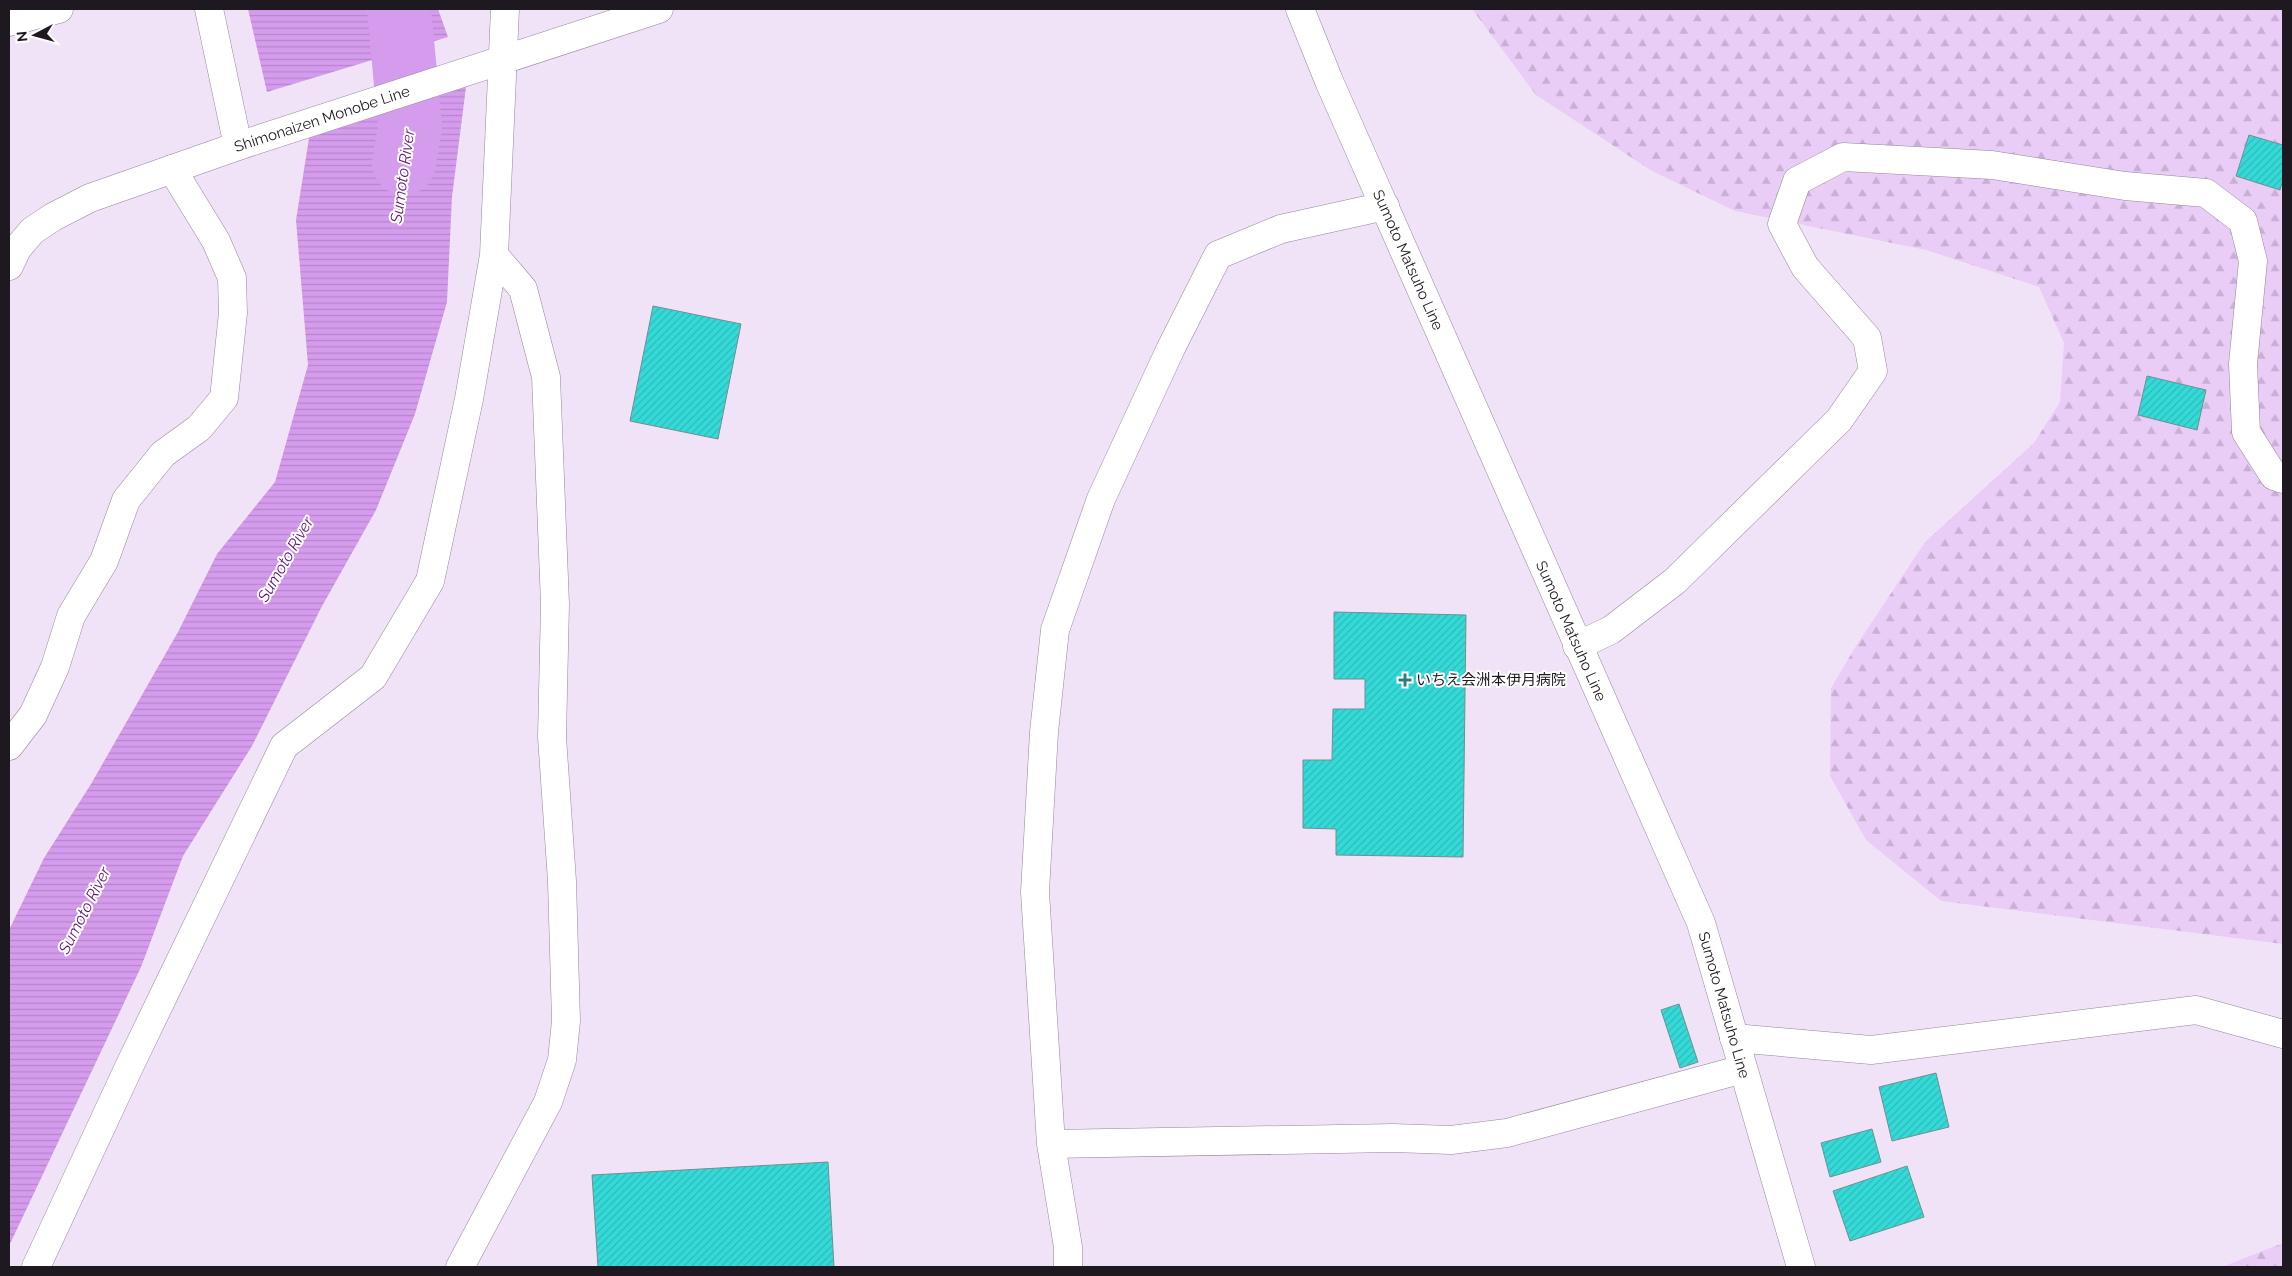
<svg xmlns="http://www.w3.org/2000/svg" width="2292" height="1276" font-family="Raleway,'Noto Sans JP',sans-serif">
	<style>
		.forest { fill: url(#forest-firs) }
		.water { fill: url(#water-rules) }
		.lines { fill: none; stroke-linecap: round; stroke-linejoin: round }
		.river { stroke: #d59bed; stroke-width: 64 }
		.building { fill: url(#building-hatch); stroke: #748e8d }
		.minor-casing { stroke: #948799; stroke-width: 29 }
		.secondary-casing { stroke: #948799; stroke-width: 29 }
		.minor { stroke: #fff; stroke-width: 28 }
		.secondary { stroke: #fff; stroke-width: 28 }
		.poi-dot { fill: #337c7b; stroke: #fff; stroke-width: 2 }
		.labels { text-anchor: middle; stroke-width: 4; stroke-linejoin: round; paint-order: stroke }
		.street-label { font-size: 15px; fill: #1e1920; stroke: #fff }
		.poi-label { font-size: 15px; fill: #1e1920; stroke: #fff; text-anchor: start }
		.water-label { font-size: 16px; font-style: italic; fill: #601979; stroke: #fff }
	</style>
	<defs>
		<pattern id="forest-firs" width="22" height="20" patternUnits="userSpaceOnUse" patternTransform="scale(1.25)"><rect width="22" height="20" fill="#eacdf6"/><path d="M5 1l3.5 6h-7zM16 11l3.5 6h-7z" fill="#c8afd3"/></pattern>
		<pattern id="water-rules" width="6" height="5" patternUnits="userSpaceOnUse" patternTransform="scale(1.25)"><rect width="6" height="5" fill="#d59bed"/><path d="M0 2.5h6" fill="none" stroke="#b685cb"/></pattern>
		<pattern id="building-hatch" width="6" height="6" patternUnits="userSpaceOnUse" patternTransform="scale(1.25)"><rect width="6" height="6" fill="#34dad7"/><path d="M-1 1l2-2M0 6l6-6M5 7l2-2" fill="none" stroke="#2ebab8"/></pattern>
	</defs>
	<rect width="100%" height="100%" fill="#f1e3f7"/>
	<!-- forest -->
	<path class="forest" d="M1472 9H2283V944L1941 901 1866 840 1830 776 1831 688 1856 646 1925 542 2034 443 2060 402 2064 343 2039 287 1926 250 1735 211 1652 171 1536 95Z
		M2283 1243V1267H2222Z"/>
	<!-- water -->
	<path class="water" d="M248 9H438L448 37 267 92Z
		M466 87 452 197 447 302 415 414 376 510 321 608 252 746 183 856 141 967 9 1246V930L44 858 91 784 178 632 217 554 275 482 308 365 296 220 309 138Z"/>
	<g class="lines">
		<!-- river -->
		<path class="river" d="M399 9 410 127 404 163"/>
	</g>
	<!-- building -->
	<path class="building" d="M2249 135 2283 145V179L2280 190 2236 176Z
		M653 306 741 324 718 439 630 421Z
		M2147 376 2206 390 2197 430 2138 415Z
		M1334 612 1466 615 1463 857 1336 855V829L1303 828V760H1332L1333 709H1365V679H1334Z
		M1679 1004 1698 1062 1680 1068 1661 1010Z
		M1936 1073 1949 1127 1892 1141 1879 1087Z
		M1872 1129 1881 1162 1830 1177 1821 1143Z
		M828 1162 834 1267H598L592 1175Z
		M1907 1166 1924 1217 1850 1241 1833 1191Z"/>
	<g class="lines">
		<defs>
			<path id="minor" d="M209 9 238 146
				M9 22 59 9
				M1577 646 1611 630 1675 581 1839 420 1873 371 1867 338 1805 267 1782 224 1797 181 1843 157 1992 165 2125 186 2206 193 2243 221 2253 261 2243 364 2246 432 2274 476 2283 479
				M9 746 33 715 55 667 71 616 104 561 126 500 163 454 199 428 224 398 233 313 232 278 216 241 172 169
				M1734 1038 1871 1050 2196 1010 2283 1034
				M1051 1144 1393 1138 1451 1140 1507 1133 1743 1069
				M36 1267 129 1067 284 746 373 677 430 581 469 399 494 255
				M460 1267 548 1102 562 1060 566 1021 562 881 552 737 555 604 546 377 523 289 494 255 505 9
				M1068 1267V1247L1051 1144 1035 892 1044 732 1055 630 1101 499 1171 348 1218 255 1281 229 1385 206"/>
			<path id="secondary" d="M1300 9 1329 81 1701 923 1801 1267
				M9 266 17 249 32 231 53 217 90 198 238 146 659 9"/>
		</defs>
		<!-- minor casing -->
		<use href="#minor" class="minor-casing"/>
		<!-- secondary casing -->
		<use href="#secondary" class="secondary-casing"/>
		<!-- minor -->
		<use href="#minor" class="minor"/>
		<!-- secondary -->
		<use href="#secondary" class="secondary"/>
	</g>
	<!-- markers -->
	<path class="poi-dot" d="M1402.5 672.5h5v5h5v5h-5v5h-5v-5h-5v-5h5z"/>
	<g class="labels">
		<!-- street labels -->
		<g class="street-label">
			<text transform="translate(322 119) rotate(-18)" y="5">Shimonaizen Monobe Line</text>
			<text transform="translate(1408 260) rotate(66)" y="5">Sumoto Matsuho Line</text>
			<text transform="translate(1571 631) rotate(66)" y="5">Sumoto Matsuho Line</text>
			<text transform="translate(1724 1005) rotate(74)" y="5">Sumoto Matsuho Line</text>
		</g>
		<!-- poi labels -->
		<g class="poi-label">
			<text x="1416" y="685">いちえ会洲本伊月病院</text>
		</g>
		<!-- water labels -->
		<g class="water-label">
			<text transform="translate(402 176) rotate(-82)" y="6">Sumoto River</text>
			<text transform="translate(285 559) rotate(-60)" y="6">Sumoto River</text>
			<text transform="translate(84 910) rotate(-63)" y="6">Sumoto River</text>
		</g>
	</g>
	<!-- border -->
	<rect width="2292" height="1276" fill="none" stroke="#1e1920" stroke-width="20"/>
	<!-- north arrow -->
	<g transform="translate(35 35) rotate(264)" stroke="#ffffff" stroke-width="4" paint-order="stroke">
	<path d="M0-4L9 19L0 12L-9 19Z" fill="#1e1920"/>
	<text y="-8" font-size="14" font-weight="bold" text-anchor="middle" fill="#1e1920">N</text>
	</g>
</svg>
